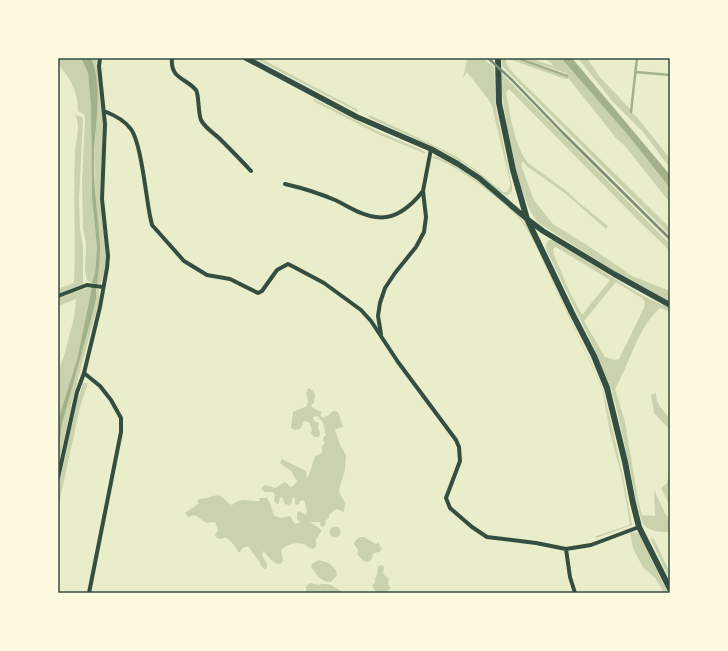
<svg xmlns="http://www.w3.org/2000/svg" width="728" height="651" font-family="'Space Grotesk',sans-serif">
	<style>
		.green { fill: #cad2ad; fill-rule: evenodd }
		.water { fill: #a3b18a }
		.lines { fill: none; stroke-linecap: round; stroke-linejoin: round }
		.stream { stroke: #a3b18a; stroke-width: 2.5 }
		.minor { stroke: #344e41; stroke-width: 4 }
		.tertiary { stroke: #344e41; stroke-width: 5.5 }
		.secondary { stroke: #344e41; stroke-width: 6 }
		.rail { stroke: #7c8e77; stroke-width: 2.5 }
		.neatline { fill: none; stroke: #344e41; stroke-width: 1.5 }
	</style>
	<rect width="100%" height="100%" fill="#e9edc9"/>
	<!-- green -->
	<path class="green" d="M58 58H81L88 73 91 107 92 198 97 248 95 273 92 283 87 280 85 271 86 244 83 229 82 182 85 119 84 114 78 111C78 99 75 88 68 77 64 71 58 66 58 58Z
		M91 58H96L103 120 100 201 106 251 105 271 101 283 97 284 100 243 96 206 94 156 97 111 96 81Z
		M254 58H260L358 110V112Z
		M465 58H482L494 67 496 109 512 186V191L508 195C499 195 480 175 471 168 440 147 402 134 368 117L370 115 454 155 476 170 503 192H507L510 187V182L492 106 488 99 467 72 463 78 467 60Z
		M502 58H512L566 77 568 76 566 73 521 58H530L553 66 552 64 544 58H561L627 134 670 188V203L625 146 616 138 569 79H565L506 58C505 67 513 72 518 78L670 228V235L503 67 502 65Z
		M578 58H587L599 76 631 110V112L636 116 661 147 670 159V168L643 132 612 101Z
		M502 74 670 244V251L639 221 509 89 506 92C510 113 514 146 528 163L568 192 578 202 608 226 606 229 566 194 528 167 523 162 521 163 522 168 534 200 553 224 590 247 632 276 670 291V302L616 272 540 224C517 204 503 107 500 75Z
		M314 99 379 132 424 151 426 154 380 135 313 101Z
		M75 115 82 117 83 120 79 200 80 229 83 247V284L58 294V289L74 283C76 239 73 195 75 151 76 140 81 124 75 115Z
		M434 156C453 160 503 199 517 214 523 220 527 227 531 234L603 389 623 476 632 525 596 538V536L629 525 630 523 622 478 610 432 602 388 534 242C529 233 524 224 517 216 503 201 452 161 432 158Z
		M549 240H555C593 263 629 292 670 308V312L660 308C639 325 629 365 615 389L625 422 638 500 642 515 655 516 654 490 666 515 670 519V532C662 532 650 532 644 525 642 522 640 516 639 512L619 419 612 391 594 348 547 251 546 245ZM556 247 610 280 582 315 570 293 554 255 553 249ZM616 282 642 298 645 302 644 308 619 359 615 360 605 357 584 321Z
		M92 287 77 360 58 420V370L64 356 74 318 76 299 58 306V298L84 289Z
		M96 288 99 289V301L72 401 58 468V455L62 424 92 316 96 299Z
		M83 383H88L80 407 58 508V490L76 406Z
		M308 388 312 390 315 394 314 402 311 406 313 408 322 412 320 415 323 418 329 415 333 411 338 412 343 427 335 429 340 445 346 455 345 470 339 489 340 494 345 503 344 512 336 509 329 515V518L325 521 326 524 323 527 320 525V522H310L319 528 321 530V532L316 539V546L313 549C309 548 307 546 304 544 296 542 287 544 281 550L283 560 281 564C272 564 269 556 263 551L262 555 267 564V568L265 569C261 567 261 565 259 561 256 557 252 552 249 547 244 546 242 548 240 552H238C234 543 232 543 225 537L221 539 217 538 215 535 218 530 215 522 206 523 195 515 188 517 185 513 198 504V500C203 497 206 499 210 497 225 492 221 500 232 505 243 496 248 502 259 501L260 498H267C272 504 271 511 275 516L280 518 290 516 295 524 300 522 297 519V514L299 511 306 515 307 511 304 500 300 501 299 504 297 505 295 503V499L293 497 291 503 289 505 285 504 282 497 280 498 279 503 277 504 274 501 275 495 273 492H265L261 489 265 485 275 488 285 482 291 487 294 485 297 481 291 471 280 463 282 459 306 471 307 478 309 475 315 456 322 453V446L325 442 323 440 324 436H326L323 422 317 416 313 417 314 421 319 423 318 428 320 433 319 437H314L311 433 312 430 309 422 303 421 302 426 300 429 295 430 291 428 293 412C298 409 302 409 307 406L308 401 306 393Z
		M656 393C655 405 665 410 670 420 671 423 670 427 670 430L654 413 651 395Z
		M670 472V506L661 488 667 483Z
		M329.5 532a5.5 5.5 0 1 1 11 0a5.5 5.5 0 1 1-11 0Z
		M633 532 638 533 641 538 668 593H664L656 579 643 567 638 558 633 548 630 533Z
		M360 537H364L376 544 378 542 382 549 379 552 374 553 371 560 368 562 364 561 357 554 358 550 354 544 356 540Z
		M650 538 654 539 670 573V580Z
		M319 560 329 563 336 570 337 575 331 582C321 582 315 574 311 566L313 563Z
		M382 565 384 567 383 574 389 579 388 584 391 589 388 590V593H376L372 585 375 583V579L377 575 378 566Z
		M312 583C317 586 320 584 325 584 331 584 339 589 343 593H306V588L308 584Z"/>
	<!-- water -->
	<path class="water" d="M81 58H91C103 86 95 125 94 155 93 185 98 214 100 244 100 257 99 270 97 284L92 283 95 273 97 248 92 198 91 107 88 73Z
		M561 58H572L670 175V188L627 134Z
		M92 287 96 288V299L92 316 62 424 58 455V420L77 360Z"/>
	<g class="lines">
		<!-- stream -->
		<path class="stream" d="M517 58 567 76
			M636 72 670 75
			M631 112 637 58"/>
		<!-- minor -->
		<path class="minor" d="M172 58C170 79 186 78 196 90 199 94 198 113 201 120 205 128 215 134 221 140 231 150 241 160 251 171
			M104 111C114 115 124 120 130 128 141 140 146 197 150 216L152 225 184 261 207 275 230 279 258 293 262 291 277 270 288 264 294 267 324 283 361 310 371 321 398 362 456 440 459 447 460 461 446 498 450 508 472 527 487 537 536 543 566 549 591 545 639 527
			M285 184C302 188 319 193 335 200 348 206 362 216 376 217 395 220 412 205 423 191
			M58 296 87 285 103 287
			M381 334 378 316 380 303 385 288 395 273 416 247 424 232 426 217 423 191 431 149
			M84 373 100 386 111 400 121 418V432L89 593
			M58 478 77 392 84 373 100 307 107 268 108 256 102 199 105 124 99 66 100 58
			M566 549 570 577 575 593"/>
		<!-- tertiary -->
		<path class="tertiary" d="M246 58 357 117 431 149 458 164 479 178 527 219 543 231 614 274 670 305"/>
		<!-- secondary -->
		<path class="secondary" d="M498 58 499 103 513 170 527 219 572 313 594 356 607 388 625 462 633 503 639 527 670 589"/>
		<!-- rail -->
		<path class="rail" d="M488 58 512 80 563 133 670 239"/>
	</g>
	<!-- border -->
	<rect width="728" height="651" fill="none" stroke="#fefae0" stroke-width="118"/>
	<rect x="59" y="59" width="610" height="533" class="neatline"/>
</svg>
